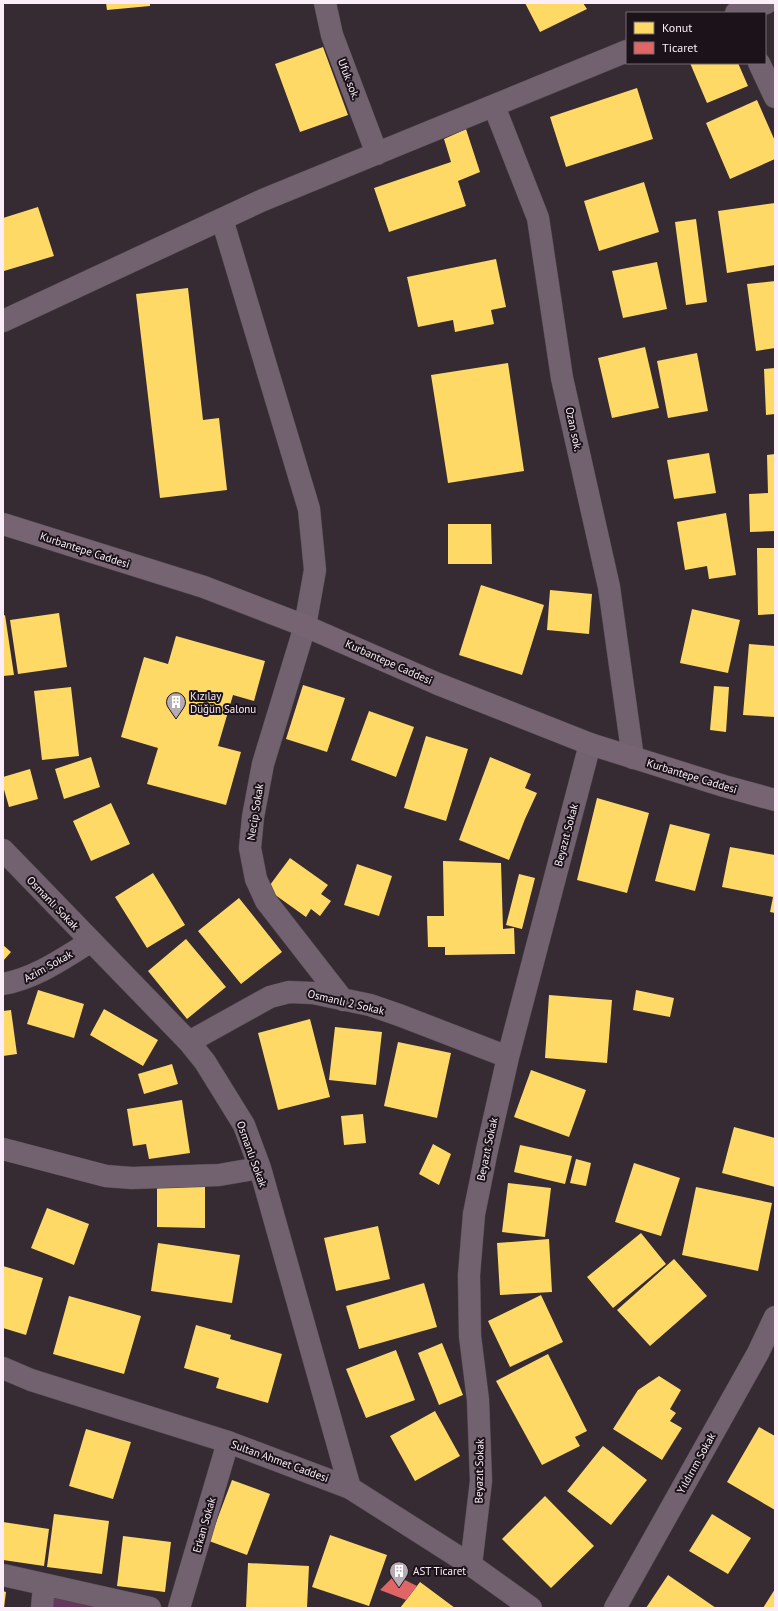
<svg xmlns="http://www.w3.org/2000/svg" width="778" height="1611" font-family="'PT Sans',sans-serif">
	<style>
		.green { fill: #64375d }
		.homes { fill: #ffd966 }
		.shops { fill: #e06666 }
		.lines { fill: none; stroke-linecap: round; stroke-linejoin: round }
		.minor-casing { stroke: #51474e; stroke-width: 23 }
		.tertiary-casing { stroke: #51474e; stroke-width: 23 }
		.secondary-casing { stroke: #51474e; stroke-width: 23 }
		.minor { stroke: #72626f; stroke-width: 22 }
		.tertiary { stroke: #72626f; stroke-width: 22 }
		.secondary { stroke: #766472; stroke-width: 22 }
		.labels { text-anchor: middle; stroke-width: 4; stroke-linejoin: round; paint-order: stroke }
		.street-label { font-size: 11px; fill: #fbeef8; stroke: #1c131a }
		.poi-label { font-size: 11px; fill: #fbeef8; stroke: #1c131a; text-anchor: start }
	</style>
	<rect width="100%" height="100%" fill="#362b33"/>
	<!-- green -->
	<path class="green" d="M53 1594 124 1608H52Z"/>
	<!-- homes -->
	<path class="homes" d="M106 3H150V6L107 10Z
		M525 3H583L587 9 540 32Z
		M323 47 348 115 300 132 275 64Z
		M690 63H738L748 86 707 103Z
		M637 88 653 139 566 167 550 117Z
		M757 100 775 141V159L730 179 706 123Z
		M466 129 480 172 458 181 466 206 389 232 374 188 451 162 444 139Z
		M644 182 659 232 599 251 584 201Z
		M775 203V265L727 273 718 211Z
		M38 207 54 256 4 271 3 218Z
		M696 219 707 302 686 305 675 222Z
		M496 259 506 307 491 310 494 324 455 332 453 320 418 327 407 277Z
		M657 262 667 309 623 318 612 271Z
		M775 281V348L756 351 747 284Z
		M188 288 203 420 219 418 227 490 160 498 136 294Z
		M645 347 659 408 612 418 598 358Z
		M697 353 708 411 668 418 657 361Z
		M508 363 524 471 448 483 431 375Z
		M775 368V414L766 415 764 369Z
		M709 453 716 493 674 499 667 460Z
		M775 454V531L750 532 749 494 768 493 767 455Z
		M726 513 736 575 709 579 707 566 685 570 677 522Z
		M448 524H491L492 564H448Z
		M757 548H775V614L758 615Z
		M481 585 544 605 522 675 459 655Z
		M550 590 592 594 589 634 547 630Z
		M692 609 740 620 728 673 680 663Z
		M59 613 67 667 18 674 10 620Z
		M5 615 14 675 3 676V616Z
		M176 636 265 661 254 701 233 695 218 746 241 752 226 805 147 784 158 748 121 737 144 657 168 664Z
		M749 644 775 646V717L743 715Z
		M303 685 345 698 327 752 286 739Z
		M714 686 729 687 726 732 710 730Z
		M71 687 79 756 42 760 34 691Z
		M369 711 414 727 396 777 351 760Z
		M426 736 468 749 446 821 404 808Z
		M91 757 100 787 64 799 55 769Z
		M490 757 531 774 525 788 537 793 525 819 509 860 459 840Z
		M30 769 38 799 9 807 3 786V777Z
		M597 798 649 813 627 893 577 880Z
		M111 803 130 844 91 861 73 821Z
		M670 824 710 834 695 891 655 881Z
		M730 847 775 855V913L770 912 773 897 722 887Z
		M290 858 328 885 321 894 331 901 320 916 311 909 306 917 267 889Z
		M443 861 501 863 503 929 514 928 515 954 445 955V947H428L427 916H444Z
		M357 864 392 876 379 916 344 905Z
		M153 873 185 925 147 948 115 897Z
		M519 874 535 878 522 929 506 925Z
		M239 898 282 952 241 984 198 931Z
		M186 939 226 987 187 1019 148 971Z
		M3 945 11 952 3 961Z
		M38 990 84 1004 74 1038 27 1024Z
		M636 990 674 998 670 1017 633 1010Z
		M549 995 612 1000 607 1063 545 1058Z
		M104 1009 158 1040 143 1066 90 1035Z
		M11 1010 17 1054 3 1056V1011Z
		M310 1019 330 1097 278 1110 258 1033Z
		M335 1027 382 1032 376 1085 329 1080Z
		M398 1042 451 1053 437 1118 384 1106Z
		M172 1064 178 1084 144 1094 138 1074Z
		M531 1070 586 1090 569 1137 514 1117Z
		M182 1100 190 1153 149 1159 146 1144 133 1146 127 1109Z
		M363 1114 366 1143 344 1145 341 1116Z
		M734 1127 775 1138V1187L722 1173Z
		M433 1144 451 1154 439 1185 419 1174Z
		M520 1145 572 1156 565 1184 514 1172Z
		M576 1159 591 1163 586 1186 570 1183Z
		M634 1163 680 1178 661 1236 615 1222Z
		M157 1182H205V1228L157 1227Z
		M508 1183 551 1188 545 1237 502 1232Z
		M696 1187 772 1203 758 1271 682 1255Z
		M47 1208 89 1224 74 1265 31 1248Z
		M378 1226 390 1279 336 1291 324 1238Z
		M641 1233 666 1264 613 1308 587 1277Z
		M549 1239 552 1292 500 1295 497 1243Z
		M158 1243 240 1255 232 1303 151 1291Z
		M674 1259 707 1296 650 1346 617 1310Z
		M3 1266 43 1278 26 1335 3 1328Z
		M424 1283 437 1327 359 1349 346 1306Z
		M541 1295 563 1342 510 1367 488 1321Z
		M69 1296 141 1316 124 1374 53 1354Z
		M196 1325 231 1335 230 1339 282 1354 268 1403 216 1388 219 1378 184 1368Z
		M442 1343 463 1395 439 1405 418 1353Z
		M396 1350 415 1400 366 1418 346 1369Z
		M548 1354 587 1431 575 1437 580 1446 542 1465 496 1381Z
		M659 1376 681 1390 670 1409 676 1413 670 1421 682 1428 662 1460 613 1429 638 1390Z
		M435 1411 460 1456 415 1481 390 1436Z
		M759 1427 775 1436V1510L727 1482Z
		M86 1429 131 1442 113 1499 69 1486Z
		M603 1446 647 1480 611 1525 567 1491Z
		M232 1480 270 1494 247 1555 209 1541Z
		M545 1496 594 1546 551 1588 502 1539Z
		M54 1514 109 1521 102 1574 47 1567Z
		M712 1514 751 1538 728 1574 689 1551Z
		M3 1522 49 1529 44 1566 3 1560Z
		M330 1535 387 1555 369 1606 312 1587Z
		M123 1536 171 1542 165 1592 117 1586Z
		M248 1563 309 1566 307 1608H246Z
		M668 1575 716 1608H646Z
		M420 1582 455 1608H400Z
		M775 1589V1608H763Z
		M3 1591 6 1592 4 1608H3Z"/>
	<!-- shops -->
	<path class="shops" d="M395 1575 417 1586 406 1600 380 1590Z"/>
	<g class="lines">
		<defs>
			<path id="minor" d="M325 3 332 35 377 154
				M736 13 766 3
				M759 63 775 97
				M494 106 538 218 562 378 609 587 633 758
				M222 219 309 509 315 570 305 626 263 764 253 817 250 848 256 879 266 901 343 1000
				M3 321 263 200 627 51
				M3 850 189 1042 205 1062 244 1125 260 1168 350 1488
				M3 984C36 978 62 959 90 942
				M189 1042 270 997 289 992 313 993 370 1005 399 1015 508 1057
				M3 1149 106 1176 132 1178 219 1175 260 1168
				M471 1565 481 1481 478 1400 470 1336 469 1275 474 1214 487 1150 508 1057 590 744
				M3 1575 150 1608
				M42 1608 44 1585
				M179 1608 228 1442
				M615 1608 758 1353 775 1317"/>
			<path id="tertiary" d="M3 1368 31 1380 228 1442 350 1488 471 1565 531 1608"/>
			<path id="secondary" d="M3 524 204 587 305 626 438 684 590 744 724 786 775 800"/>
		</defs>
		<!-- minor casing -->
		<use href="#minor" class="minor-casing"/>
		<!-- tertiary casing -->
		<use href="#tertiary" class="tertiary-casing"/>
		<!-- secondary casing -->
		<use href="#secondary" class="secondary-casing"/>
		<!-- minor -->
		<use href="#minor" class="minor"/>
		<!-- tertiary -->
		<use href="#tertiary" class="tertiary"/>
		<!-- secondary -->
		<use href="#secondary" class="secondary"/>
	</g>
	<!-- icons -->
	<defs>
		<symbol id="building-pin" viewBox="-11 -11 22 30"><path d="M0 17L-7.5 6A9.5 9.5 0 1 1 7.5 6Z" fill="#b6aab3" stroke="#1c131a"/><path d="M-4-6H4V6H1V3H-1V6H-4ZM-2.5-4.3h1.7v1.8h-1.7ZM.8-4.3h1.7v1.8H.8ZM-2.5-1h1.7V.8h-1.7ZM.8-1h1.7V.8H.8Z" fill="#fff"/></symbol>
	</defs>
	<g fill-rule="evenodd">
		<use href="#building-pin" x="165" y="691" width="22" height="30"/>
		<use href="#building-pin" x="388" y="1560" width="22" height="30"/>
	</g>
	<g class="labels">
		<!-- street labels -->
		<g class="street-label">
			<text transform="translate(349 79) rotate(69)" y="4">Ufuk sok.</text>
			<text transform="translate(574 429) rotate(78)" y="4">Ozan sok.</text>
			<text transform="translate(85 550) rotate(18)" y="4">Kurbantepe Caddesi</text>
			<text transform="translate(389 662) rotate(24)" y="4">Kurbantepe Caddesi</text>
			<text transform="translate(692 776) rotate(17)" y="4">Kurbantepe Caddesi</text>
			<text transform="translate(255 812) rotate(-81)" y="4">Necip Sokak</text>
			<text transform="translate(566 835) rotate(-75)" y="4">Beyazıt Sokak</text>
			<text transform="translate(53 903) rotate(46)" y="4">Osmanlı Sokak</text>
			<text transform="translate(48 966) rotate(-29)" y="4">Azim Sokak</text>
			<text transform="translate(346 1002) rotate(13)" y="4">Osmanlı 2 Sokak</text>
			<text transform="translate(487 1149) rotate(-78)" y="4">Beyazıt Sokak</text>
			<text transform="translate(252 1154) rotate(70)" y="4">Osmanlı Sokak</text>
			<text transform="translate(280 1461) rotate(20)" y="4">Sultan Ahmet Caddesi</text>
			<text transform="translate(696 1463) rotate(-61)" y="4">Yıldırım Sokak</text>
			<text transform="translate(479 1471) rotate(-89)" y="4">Beyazıt Sokak</text>
			<text transform="translate(204 1525) rotate(-74)" y="4">Erkan Sokak</text>
		</g>
		<!-- poi labels -->
		<g class="poi-label">
			<text x="190" y="700">Kızılay<tspan x="190" dy="13">Düğün Salonu</tspan></text>
			<text x="413" y="1575">AST Ticaret</text>
		</g>
	</g>
	<!-- border -->
	<rect width="778" height="1611" fill="none" stroke="#fbeef8" stroke-width="8"/>
	<!-- legend -->
	<rect x="626" y="12" width="140" height="52" fill="#1c131a" stroke="#756b73"/>
	<rect x="634" y="22" width="20" height="12" fill="#ffd966" stroke="#756b73"/>
	<text x="662" y="32" font-size="12" fill="#fbeef8">Konut</text>
	<rect x="634" y="42" width="20" height="12" fill="#e06666" stroke="#756b73"/>
	<text x="662" y="52" font-size="12" fill="#fbeef8">Ticaret</text>
</svg>
